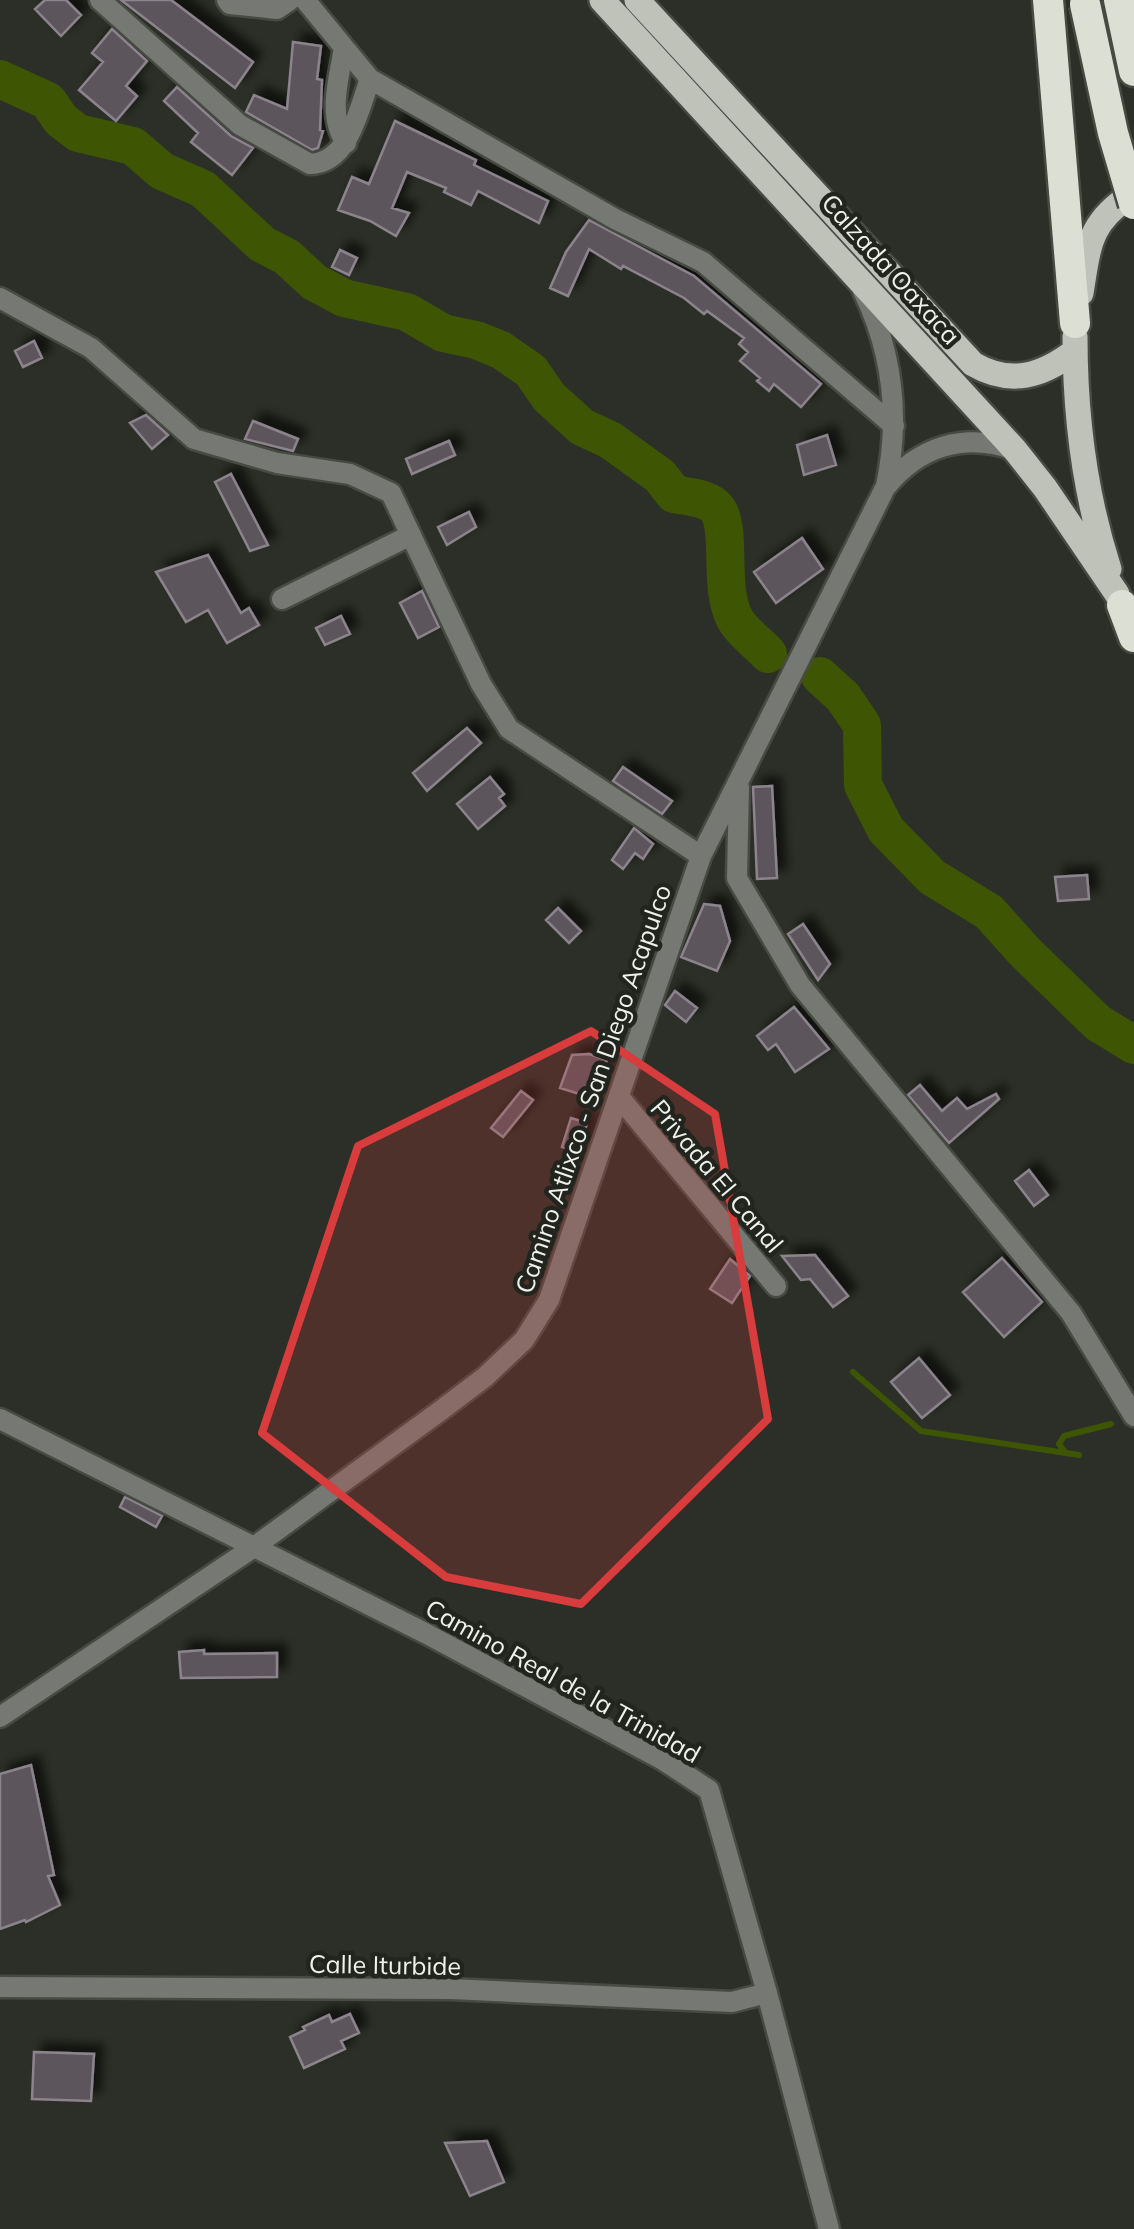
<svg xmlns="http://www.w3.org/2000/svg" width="1134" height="2229" font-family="Mulish,sans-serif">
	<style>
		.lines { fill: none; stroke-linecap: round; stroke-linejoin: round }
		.stream { stroke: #3e5503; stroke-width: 6 }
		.river { stroke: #3e5503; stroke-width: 38 }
		.building { fill: #5c555c; stroke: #8c848d; stroke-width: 2.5; filter: url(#shadow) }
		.minor-casing { stroke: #474a43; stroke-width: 25 }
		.major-casing { stroke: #474a43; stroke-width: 30 }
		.highway-casing { stroke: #474a43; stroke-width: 35 }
		.minor { stroke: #767873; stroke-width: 20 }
		.major { stroke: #bec2b9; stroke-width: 25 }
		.highway { stroke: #dbdfd4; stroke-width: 30 }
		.highway-bridge-casing { stroke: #474a43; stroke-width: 35; stroke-linecap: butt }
		.highway-bridge { stroke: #dbdfd4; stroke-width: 30 }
		.marked { fill: #d83c3c; fill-opacity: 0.2; stroke: #d83c3c; stroke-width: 8; stroke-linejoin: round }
		.labels { text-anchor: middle; stroke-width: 9; stroke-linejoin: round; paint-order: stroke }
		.street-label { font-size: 25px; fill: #eff1ec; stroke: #22251d }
	</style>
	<defs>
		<filter id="shadow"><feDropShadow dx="9" dy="-9" stdDeviation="5" flood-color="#0009"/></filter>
	</defs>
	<rect width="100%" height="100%" fill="#2c2f27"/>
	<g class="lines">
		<!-- stream -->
		<path class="stream" d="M853 1372 921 1431 1079 1455
			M1066 1453 1059 1444 1064 1436 1111 1424"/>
		<!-- river -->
		<path class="river" d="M0 79 48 101 61 120 78 133 133 146 162 171 203 189 262 244 287 257 314 282 344 298 407 312 443 333 476 340 501 350 531 371 549 397 582 427 610 440 660 476 674 494C687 497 709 497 718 510 732 532 718 587 735 619 742 632 758 643 768 654
			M820 676 843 697 862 725 863 785 886 830 932 877 989 912 1024 951 1098 1023 1134 1045"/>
	</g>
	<!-- building -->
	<path class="building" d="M45 0H66L81 15 61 36 35 9Z
		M121 0H171L253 62 235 88Z
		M112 29 147 61 126 86 137 96 116 121 79 90 103 62 92 53Z
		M293 42 321 46 317 79 322 80 320 130 323 131 318 148 312 150 246 112 254 95 287 109Z
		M177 87 231 136 253 148 232 175 191 142 198 133 164 101Z
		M395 121 476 160 474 165 548 201 539 223 478 191 471 205 444 192 446 188 407 172 392 208 409 213 396 236 370 221 338 210 352 177 369 184Z
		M589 220 694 276 821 384 801 407 774 384 769 391 757 381 760 378 740 361 748 352 739 344 744 338 707 311 704 314 684 298 623 266 621 269 589 249 568 296 550 288 566 252Z
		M340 250 357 258 349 275 332 267Z
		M34 341 42 358 23 367 15 351Z
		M146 415 168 435 152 449 130 423Z
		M253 421 298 439 293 451 245 439Z
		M827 435 836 465 804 475 797 445Z
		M449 441 455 455 412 474 406 459Z
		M231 474 268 545 250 551 215 482Z
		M469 512 476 527 447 545 438 527Z
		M802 538 823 569 776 603 754 572Z
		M208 555 241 613 249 608 259 625 227 643 208 610 186 622 156 572Z
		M422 591 439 627 418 638 400 603Z
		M341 616 350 634 325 645 316 628Z
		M467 728 481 743 427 791 413 773Z
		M623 767 672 801 662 814 613 781Z
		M490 777 504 794 499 798 505 806 478 829 457 804Z
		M772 786 777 878 757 879 753 787Z
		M634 828 653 844 643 859 635 853 623 869 612 860Z
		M1087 875 1089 899 1058 901 1055 877Z
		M704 904 720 906 730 941 717 971 681 957Z
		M558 908 581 931 569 943 546 920Z
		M803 924 830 964 818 980 788 934Z
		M675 991 697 1008 686 1022 665 1005Z
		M794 1007 829 1049 795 1072 776 1044 768 1050 757 1036Z
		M589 1054 607 1060 592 1098 560 1088 572 1055Z
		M920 1085 942 1111 957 1098 967 1109 996 1094 999 1099 949 1143 908 1095Z
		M521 1091 533 1100 503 1137 491 1128Z
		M571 1118 587 1123 579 1152 562 1147Z
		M1029 1170 1048 1195 1034 1206 1015 1181Z
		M815 1255 848 1296 833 1307 810 1279 801 1280 782 1256Z
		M1002 1258 1042 1302 1004 1337 963 1292Z
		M730 1259 750 1276 732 1303 710 1289Z
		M919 1358 950 1395 922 1418 891 1382Z
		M125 1497 162 1516 156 1527 120 1507Z
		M204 1650V1654L277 1653V1677L181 1678 179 1652Z
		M31 1765 54 1875 48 1876 60 1905 26 1922 25 1920 0 1929V1774Z
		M350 2014 359 2033 341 2041 345 2049 304 2068 290 2037 305 2030 303 2027 329 2015 332 2022Z
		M34 2052 94 2054 91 2101 32 2099Z
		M487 2141 504 2182 470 2196 445 2143Z"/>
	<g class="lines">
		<defs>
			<path id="minor" d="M100 0 240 125 310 164C349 163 359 109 370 79
				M227 0 230 4 277 9 290 0
				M305 0 370 79 615 219 703 262 894 426
				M344 48C339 78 327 116 346 143
				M863 291C893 353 900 419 886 486
				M0 298 91 348 194 439 277 463 350 474 391 493 481 684 509 729 701 856
				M282 599 411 535
				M739 787 737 878 800 985 1071 1313 1134 1416
				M620 1098 776 1286
				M0 1419 425 1633 663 1760 709 1790 767 1993 829 2229
				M0 1717 254 1547 440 1411 485 1377 524 1340 549 1300 701 856 885 488C919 446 964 432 1015 450
				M0 1987 451 1989 732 2002 767 1993"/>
			<path id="major" d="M602 0 1015 450 1045 488 1117 594
				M637 0 973 364C1011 386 1042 376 1075 351
				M1081 293C1089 244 1089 221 1134 193
				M1075 337C1075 415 1085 495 1109 569"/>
			<path id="highway" d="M1048 0 1075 323
				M1119 0 1134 71
				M1122 605 1134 637"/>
		</defs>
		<!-- minor casing -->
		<use href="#minor" class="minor-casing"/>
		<!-- major casing -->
		<use href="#major" class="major-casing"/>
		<!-- highway casing -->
		<use href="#highway" class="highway-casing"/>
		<!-- minor -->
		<use href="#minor" class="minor"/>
		<!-- major -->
		<use href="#major" class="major"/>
		<!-- highway -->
		<use href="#highway" class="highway"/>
		<defs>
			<path id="highway-bridge" d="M1085 4 1113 133 1134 204"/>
		</defs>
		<!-- highway-bridge casing -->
		<use href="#highway-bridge" class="highway-bridge-casing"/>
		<!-- highway-bridge -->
		<use href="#highway-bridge" class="highway-bridge"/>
	</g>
	<!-- marked area -->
	<path class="marked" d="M591 1031 715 1114 768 1419 581 1604 446 1577 262 1433 358 1146Z"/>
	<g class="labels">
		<!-- street labels -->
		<g class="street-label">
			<text transform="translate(891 269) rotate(48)" y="9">Calzada Oaxaca</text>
			<text transform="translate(593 1089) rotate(-71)" y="9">Camino Atlixco - San Diego Acapulco</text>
			<text transform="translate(717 1176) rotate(50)" y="9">Privada El Canal</text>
			<text transform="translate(563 1681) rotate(29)" y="9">Camino Real de la Trinidad</text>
			<text transform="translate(385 1965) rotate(1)" y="9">Calle Iturbide</text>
		</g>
	</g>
</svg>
